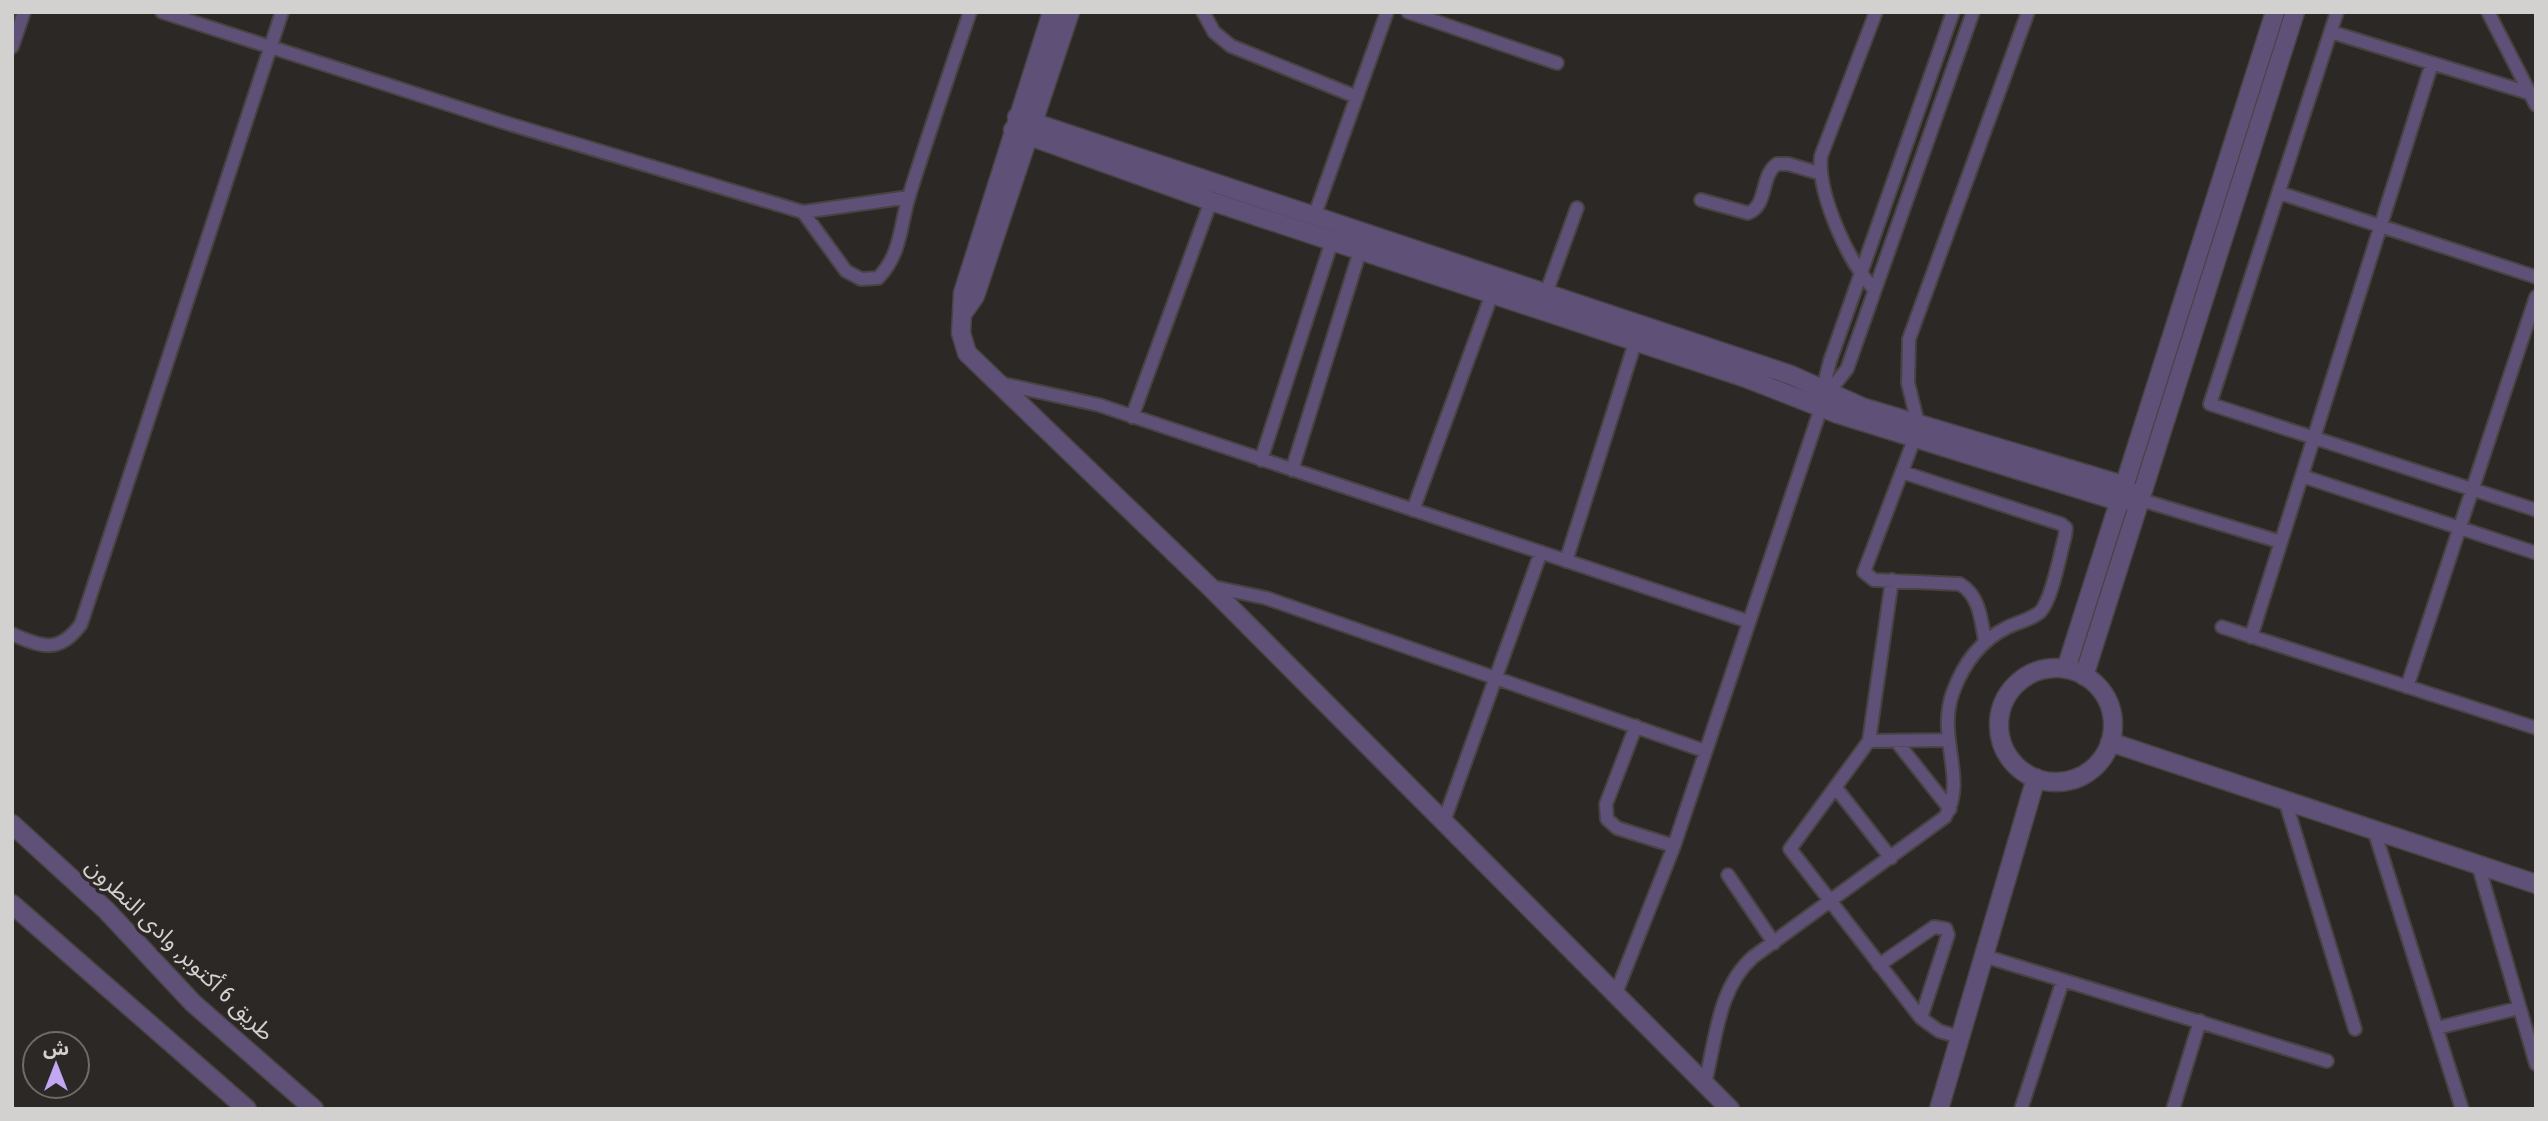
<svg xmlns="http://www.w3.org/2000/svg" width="2548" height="1121" font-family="'Roboto Condensed','Noto Sans Arabic',sans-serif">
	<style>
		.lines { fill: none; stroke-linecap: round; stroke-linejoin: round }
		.service-casing { stroke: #464340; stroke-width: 16 }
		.minor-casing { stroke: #464340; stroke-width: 21 }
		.tertiary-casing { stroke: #464340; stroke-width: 21 }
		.service { stroke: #5e5077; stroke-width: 12 }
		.minor { stroke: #5e5077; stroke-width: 18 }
		.tertiary { stroke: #5e5077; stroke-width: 18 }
		.labels { text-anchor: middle; stroke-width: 7; stroke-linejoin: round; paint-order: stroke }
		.street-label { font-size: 23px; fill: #d3d1cf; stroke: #2b2825 }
	</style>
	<rect width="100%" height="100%" fill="#2b2825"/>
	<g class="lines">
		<defs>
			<path id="service" d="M162 12 506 123 803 212 909 197
				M1203 12 1214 32 1231 46 1357 97
				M1408 12 1557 63
				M2337 12 2210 404 2536 510
				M2488 12 2536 105
				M2331 32 2529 93
				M12 47 24 12
				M2280 193 2536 277
				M1701 200 1748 213C1768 206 1760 176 1777 164H1788L1819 173
				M803 212 846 271 861 279 878 278C902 254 900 223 910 193 929 132 950 72 970 12
				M1314 217 1387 12
				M1875 290C1849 265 1817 193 1821 156L1876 12
				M1545 296 1577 208
				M999 383 1099 405 1747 621
				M1827 394 1847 369 1973 12
				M1827 394 1826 377 1830 361 1953 12
				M1132 417 1211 201
				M1918 424 1908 383 1909 339 2028 12
				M1915 437 1864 572 1874 580 1960 584C1980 596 1981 620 1985 641
				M1261 460 1332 241
				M1292 470 1360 251
				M2302 476 2536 553
				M2138 499 2281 542
				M1413 510 1492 294
				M1566 561 1635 343
				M1892 580 1869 741 1790 849 1921 1018 1939 1031 1960 1037
				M1209 586 1266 598 1705 751
				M2222 627 2536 728
				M12 634C43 648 60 653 81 624L282 12
				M2251 637 2432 63
				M2407 687 2536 297
				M1636 726 1606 804 1607 819 1617 828 1674 846
				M1869 741 1947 740
				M1896 741 1950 809
				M1836 788 1891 858
				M2285 800 2355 1029
				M1444 821 1541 552
				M2374 830 2462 1109
				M2478 864 2536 1064
				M1728 875 1774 943
				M1984 956 2327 1061
				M1879 965 1934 927 1946 929 1948 935 1921 1018
				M1616 993 1674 846 1821 408
				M2437 1028 2519 1008
				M1705 1083C1716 1039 1718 988 1753 957L1945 817C1968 779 1936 738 1953 692 1963 665 1980 641 2006 628 2017 622 2031 620 2040 612 2052 600 2060 554 2065 536L2066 528 2061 524 1902 472
				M2021 1109 2063 980
				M2173 1109 2200 1021"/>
			<path id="minor" d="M1052 12 963 293 961 333 967 353 1209 586 1730 1109
				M1013 130 1211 201 1746 378 1838 414 2118 501 2138 499 2123 485 1862 407 1791 375 1017 117
				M963 313 975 296 1070 12
				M1999 725a57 57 0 1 1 114 0a57 57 0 1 1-114 0Z
				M2066 669 2275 12
				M2084 676 2295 12
				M2110 742 2536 884
				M1939 1109 2036 778"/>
			<path id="tertiary" d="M12 824 106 910 193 1003 314 1109
				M12 904 247 1109"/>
		</defs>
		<!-- service casing -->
		<use href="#service" class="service-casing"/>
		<!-- minor casing -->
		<use href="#minor" class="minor-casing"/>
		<!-- tertiary casing -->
		<use href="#tertiary" class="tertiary-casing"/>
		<!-- service -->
		<use href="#service" class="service"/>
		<!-- minor -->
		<use href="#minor" class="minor"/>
		<!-- tertiary -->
		<use href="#tertiary" class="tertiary"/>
	</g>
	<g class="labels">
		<!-- street labels -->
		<g class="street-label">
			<text transform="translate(180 949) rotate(44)" y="8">طريق 6 أكتوبر, وادى النطرون</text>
		</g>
	</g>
	<!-- border -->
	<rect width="2548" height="1121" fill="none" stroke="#d3d1cf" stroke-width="28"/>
	<!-- north arrow -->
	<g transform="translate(56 1065)"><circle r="33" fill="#2b2825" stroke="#6e6c69" stroke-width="2"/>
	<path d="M0-5L12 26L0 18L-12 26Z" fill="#c2a8f3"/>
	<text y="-10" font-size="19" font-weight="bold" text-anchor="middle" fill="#d3d1cf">ش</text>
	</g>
</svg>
